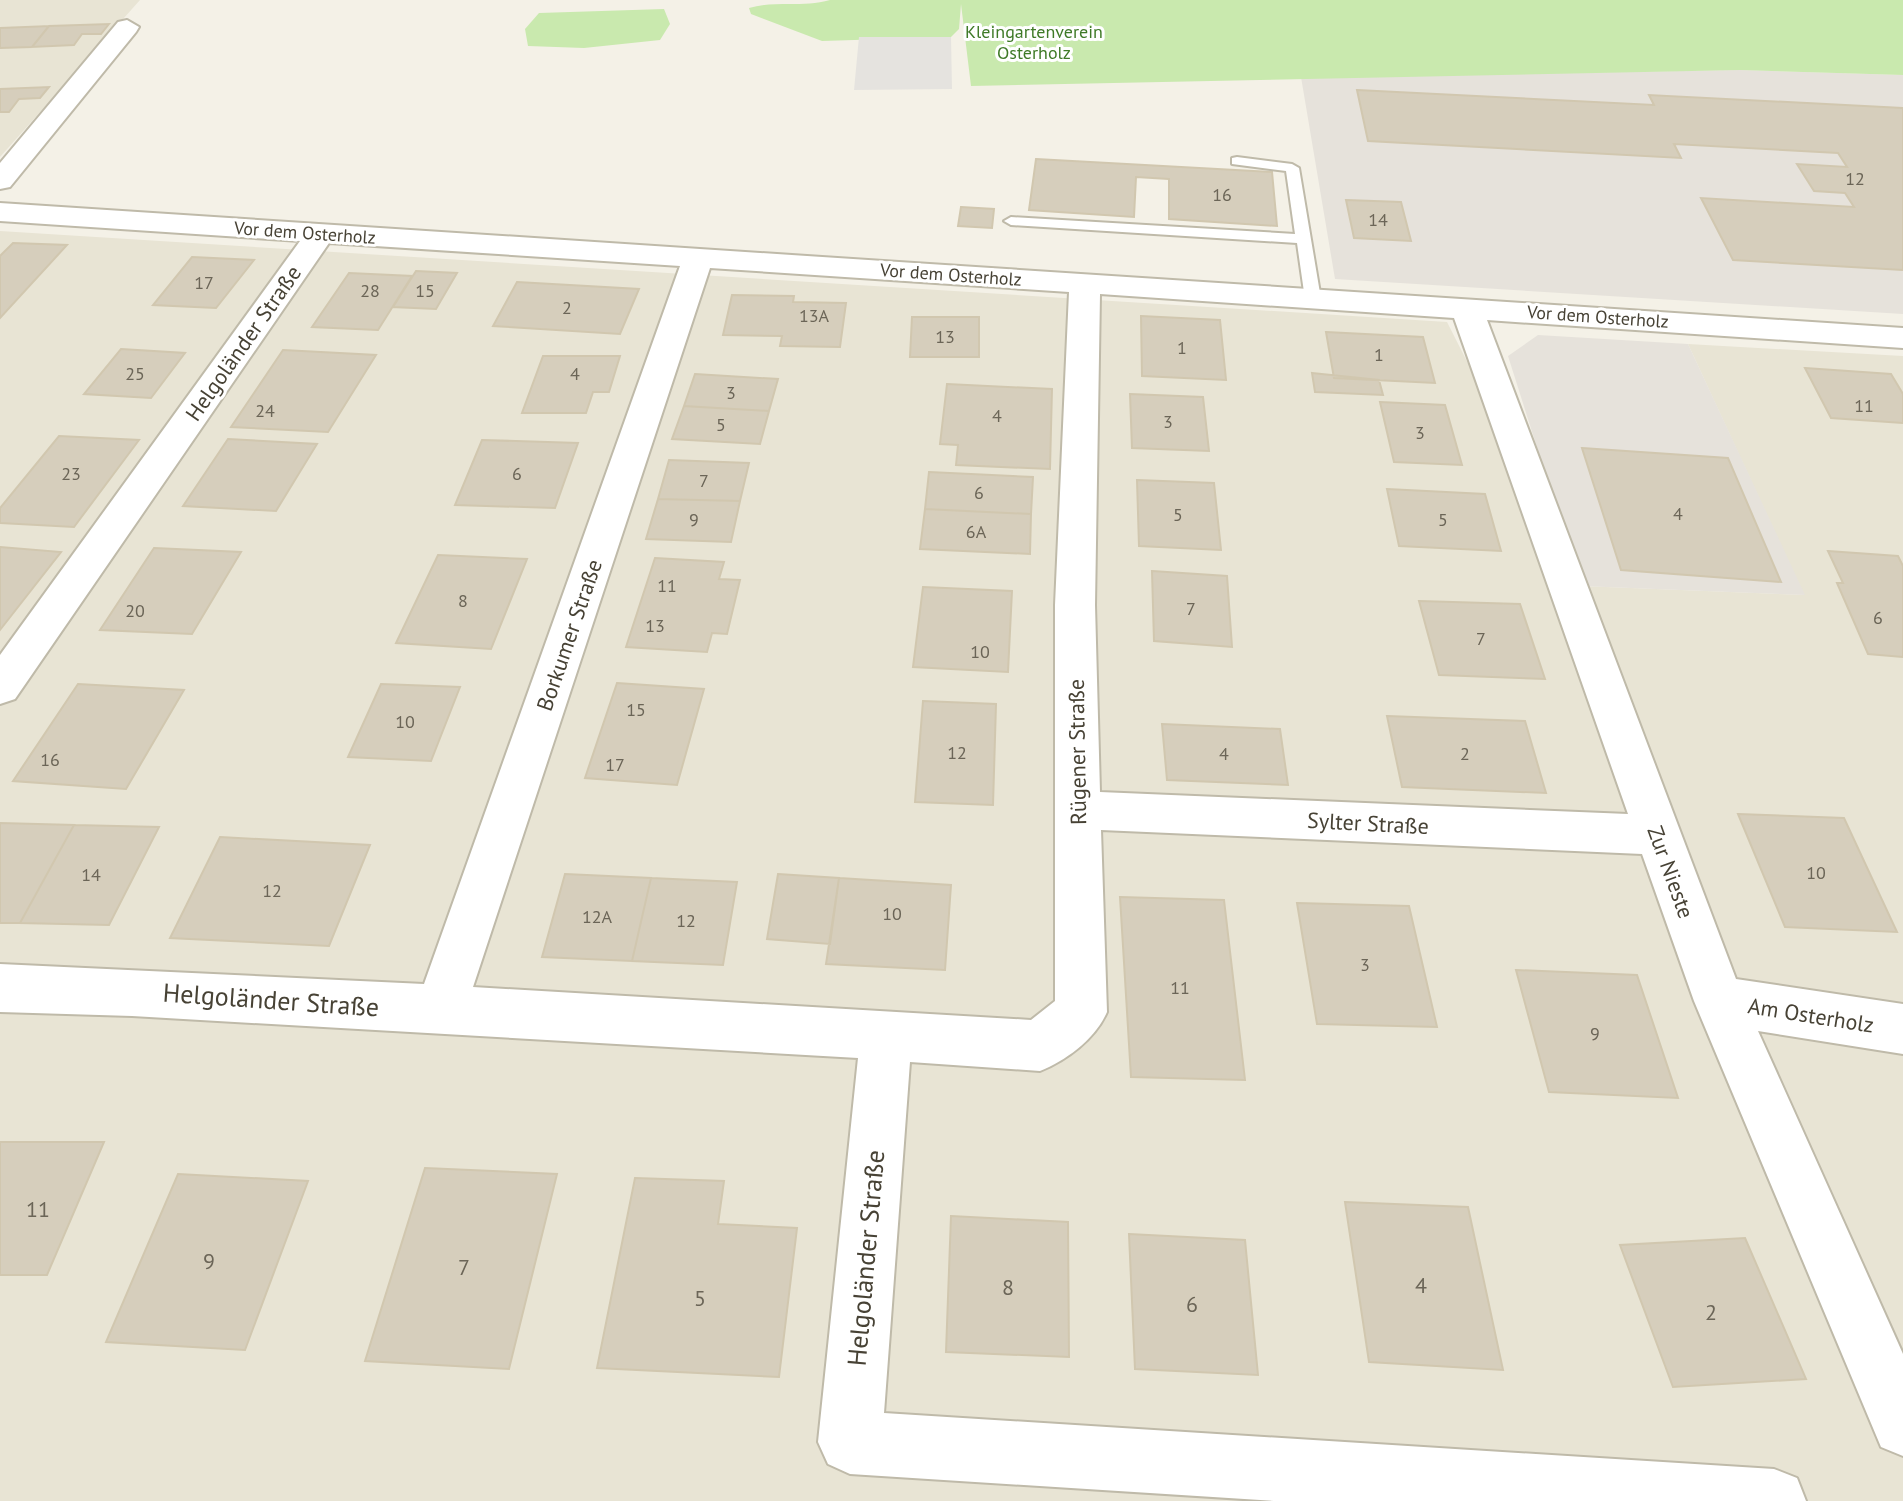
<svg xmlns="http://www.w3.org/2000/svg" width="1903" height="1501" font-family="'PT Sans',sans-serif">
	<style>
		.residential { fill: #e8e4d4 }
		.industrial { fill: #e6e2db }
		.green { fill: #c9e9ae }
		.parking { fill: #e5e3df }
		.building { fill: #d6cebc; stroke: #d1c7af; stroke-width: 2 }
		.lines { fill: none; stroke-linecap: round; stroke-linejoin: round }
		.service-casing { stroke: #bfbaa9; stroke-width: 4 }
		.minor-casing { stroke: #bfbaa9; stroke-width: 4 }
		.service { fill: #fff; fill-rule: evenodd }
		.minor { fill: #fff; fill-rule: evenodd }
		.labels { text-anchor: middle; stroke-width: 6; stroke-linejoin: round; paint-order: stroke }
		.far-park-label { font-size: 18px; fill: #3f7a27; stroke: #fff }
		.number-label { font-size: 18px; fill: #6b6557 }
		.far-street-label { font-size: 18px; fill: #474235; stroke: #fff }
		.street-label { font-size: 22px; fill: #474235; stroke: #fff }
		.near-number-label { font-size: 22px; fill: #6b6557 }
		.near-street-label { font-size: 26px; fill: #474235; stroke: #fff }
	</style>
	<rect width="100%" height="100%" fill="#f4f1e7"/>
	<!-- residential -->
	<path class="residential" d="M0 0H140L0 157Z
		M0 231 1447 322 1581 586 1804 595 1688 344 1903 356V1501H0Z"/>
	<!-- industrial -->
	<path class="industrial" d="M1740 70 1903 75V314L1335 279 1301 77Z
		M1538 335 1688 344 1805 595 1581 586 1508 356Z"/>
	<!-- green -->
	<path class="green" d="M830 0H1903V75L1740 70 971 86 961 4 959 29 951 37 822 41 751 14 749 8C776 0 803 8 830 0Z
		M664 9 670 24 660 40 584 48 528 46 525 29 539 13Z"/>
	<!-- parking -->
	<path class="parking" d="M859 37H951L952 89 854 90Z"/>
	<!-- building -->
	<path class="building" d="M109 24 101 34H82L74 45 32 47 49 26Z
		M49 26 32 47 0 48V28Z
		M49 87 40 98 19 99 9 112H0V89Z
		M1357 90 1654 105 1649 95 1903 108V270L1733 260 1701 198 1854 207 1845 193 1814 191 1797 164 1847 167 1838 153 1674 144 1681 158 1368 141Z
		M1036 159 1272 172 1277 226 1169 219V179L1136 177 1134 217 1029 210Z
		M1346 200 1401 202 1411 241 1354 238Z
		M961 207 994 209 992 228 958 226Z
		M13 243 67 245 0 318V256Z
		M192 257 254 260 216 308 153 305Z
		M416 271 457 273 436 309 393 307Z
		M349 273 412 276 378 330 312 327Z
		M517 282 639 289 620 334 493 326Z
		M732 295 794 296 793 302 846 303 840 347 780 346 782 336 723 335Z
		M1141 316 1220 320 1226 380 1142 376Z
		M912 317H979V357H910Z
		M1326 332 1423 337 1435 383 1334 378Z
		M121 349 185 353 151 398 84 394Z
		M283 350 376 355 328 432 231 427Z
		M543 356H620L609 392H593L586 413H522Z
		M1805 368 1891 374 1903 394V423L1831 418Z
		M1312 373 1379 380 1383 395 1315 392Z
		M695 374 778 379 769 411 684 406Z
		M947 384 1052 389 1050 469 956 465 958 445 940 444Z
		M1130 394 1203 397 1209 451 1132 448Z
		M1380 402 1445 405 1462 465 1394 462Z
		M684 406 769 411 760 444 672 439Z
		M59 436 139 440 74 527 0 523V508Z
		M228 439 317 444 276 511 183 506Z
		M482 440 578 443 555 508 455 505Z
		M1582 448 1728 458 1781 582 1621 570Z
		M669 460 749 463 740 501 658 499Z
		M929 472 1033 477 1031 514 925 509Z
		M1137 480 1214 483 1221 550 1139 546Z
		M1387 489 1485 494 1501 551 1399 546Z
		M658 499 740 501 731 542 646 539Z
		M925 509 1031 514 1030 554 920 549Z
		M0 547 61 552 0 630Z
		M154 548 241 552 192 634 100 630Z
		M1828 551 1898 556 1903 566V657L1868 654 1837 583H1843Z
		M438 555 527 559 491 649 396 643Z
		M655 558 724 562 719 579 740 580 727 634 712 633 707 652 626 647Z
		M1152 571 1227 576 1232 647 1154 641Z
		M923 587 1012 591 1008 672 913 667Z
		M1419 601 1520 604 1545 679 1439 675Z
		M617 683 704 689 677 785 585 778Z
		M78 684 184 690 126 789 13 781Z
		M381 684 460 687 431 761 348 757Z
		M923 701 996 704 993 805 915 802Z
		M1387 716 1525 721 1546 793 1402 787Z
		M1162 724 1280 729 1288 785 1167 780Z
		M1738 814 1844 818 1897 932 1785 927Z
		M0 823 74 825 20 923H0Z
		M74 825 159 827 109 925 20 923Z
		M220 837 370 845 329 946 170 938Z
		M565 874 651 878 632 961 542 957Z
		M778 874 839 878 830 944 767 939Z
		M651 878 737 882 723 965 632 961Z
		M839 878 951 885 945 970 826 964Z
		M1120 897 1224 900 1245 1080 1131 1077Z
		M1297 903 1409 906 1437 1027 1317 1024Z
		M1516 970 1637 975 1678 1098 1549 1092Z
		M0 1142H104L47 1275H0Z
		M425 1168 557 1174 509 1369 365 1361Z
		M178 1174 308 1181 245 1350 106 1342Z
		M635 1178 724 1181 718 1224 797 1228 779 1377 597 1368Z
		M1345 1202 1468 1207 1503 1370 1369 1362Z
		M951 1216 1068 1222 1069 1357 946 1352Z
		M1129 1234 1245 1240 1258 1375 1135 1369Z
		M1745 1238 1806 1379 1673 1387 1620 1245Z"/>
	<g class="lines">
		<defs>
			<path id="service" d="M1237 157 1292 164 1299 168 1321 299 1319 302 1305 299 1297 243 1011 225 1004 221 1011 217 1295 234 1286 171 1232 164V158Z"/>
			<path id="minor" d="M127 20 139 27 136 32 10 187 0 189V163L118 22Z
				M0 203 1903 328V348L1487 320 1736 979 1903 1004V1054L1758 1031 1903 1354V1456L1881 1447 1694 1001 1642 854 1101 830 1107 1012C1095 1039 1067 1060 1040 1071L910 1062 884 1413 1774 1469 1797 1478 1806 1501H1274L850 1474 828 1464 818 1442 858 1058 132 1016 0 1012V964L424 984 680 266 329 243 15 699 0 704V655L300 241 0 221ZM710 268 1069 292 1055 605V1001L1031 1020 473 987ZM1100 294 1454 318 1628 814 1100 792 1095 605Z"/>
		</defs>
		<!-- service casing -->
		<use href="#service" class="service-casing"/>
		<!-- minor casing -->
		<use href="#minor" class="minor-casing"/>
		<!-- service -->
		<use href="#service" class="service"/>
		<!-- minor -->
		<use href="#minor" class="minor"/>
	</g>
	<g class="labels">
		<!-- far-park labels -->
		<g class="far-park-label">
			<text x="1034" y="38">Kleingartenverein<tspan x="1034" dy="21">Osterholz</tspan></text>
		</g>
		<!-- number labels -->
		<g class="number-label">
			<text x="1855" y="185">12</text>
			<text x="1222" y="201">16</text>
			<text x="1378" y="226">14</text>
			<text x="204" y="289">17</text>
			<text x="370" y="297">28</text>
			<text x="425" y="297">15</text>
			<text x="567" y="314">2</text>
			<text x="814" y="322">13A</text>
			<text x="945" y="343">13</text>
			<text x="1182" y="354">1</text>
			<text x="1379" y="361">1</text>
			<text x="135" y="380">25</text>
			<text x="575" y="380">4</text>
			<text x="731" y="399">3</text>
			<text x="1864" y="412">11</text>
			<text x="265" y="417">24</text>
			<text x="997" y="422">4</text>
			<text x="1168" y="428">3</text>
			<text x="721" y="431">5</text>
			<text x="1420" y="439">3</text>
			<text x="71" y="480">23</text>
			<text x="517" y="480">6</text>
			<text x="704" y="487">7</text>
			<text x="979" y="499">6</text>
			<text x="1678" y="520">4</text>
			<text x="1178" y="521">5</text>
			<text x="694" y="526">9</text>
			<text x="1443" y="526">5</text>
			<text x="976" y="538">6A</text>
			<text x="667" y="592">11</text>
			<text x="463" y="607">8</text>
			<text x="1191" y="615">7</text>
			<text x="135" y="617">20</text>
			<text x="1878" y="624">6</text>
			<text x="655" y="632">13</text>
			<text x="1481" y="645">7</text>
			<text x="980" y="658">10</text>
			<text x="636" y="716">15</text>
			<text x="405" y="728">10</text>
			<text x="957" y="759">12</text>
			<text x="1224" y="760">4</text>
			<text x="1465" y="760">2</text>
			<text x="50" y="766">16</text>
			<text x="615" y="771">17</text>
			<text x="1816" y="879">10</text>
			<text x="91" y="881">14</text>
			<text x="272" y="897">12</text>
			<text x="892" y="920">10</text>
			<text x="597" y="923">12A</text>
			<text x="686" y="927">12</text>
			<text x="1365" y="971">3</text>
			<text x="1180" y="994">11</text>
			<text x="1595" y="1040">9</text>
		</g>
		<!-- far-street labels -->
		<g class="far-street-label">
			<text transform="translate(305 233) rotate(4)" y="6">Vor dem Osterholz</text>
			<text transform="translate(951 275) rotate(4)" y="6">Vor dem Osterholz</text>
			<text transform="translate(1598 317) rotate(4)" y="6">Vor dem Osterholz</text>
		</g>
		<!-- street labels -->
		<g class="street-label">
			<text transform="translate(243 343) rotate(-55)" y="8">Helgoländer Straße</text>
			<text transform="translate(569 635) rotate(-71)" y="8">Borkumer Straße</text>
			<text transform="translate(1077 752) rotate(-91)" y="8">Rügener Straße</text>
			<text transform="translate(1368 823) rotate(3)" y="8">Sylter Straße</text>
			<text transform="translate(1671 872) rotate(70)" y="8">Zur Nieste</text>
			<text transform="translate(1811 1015) rotate(9)" y="8">Am Osterholz</text>
		</g>
		<!-- near-number labels -->
		<g class="near-number-label">
			<text x="38" y="1217">11</text>
			<text x="209" y="1269">9</text>
			<text x="464" y="1275">7</text>
			<text x="1421" y="1293">4</text>
			<text x="1008" y="1295">8</text>
			<text x="700" y="1306">5</text>
			<text x="1192" y="1312">6</text>
			<text x="1711" y="1320">2</text>
		</g>
		<!-- near-street labels -->
		<g class="near-street-label">
			<text transform="translate(271 1000) rotate(4)" y="9">Helgoländer Straße</text>
			<text transform="translate(866 1258) rotate(-85)" y="9">Helgoländer Straße</text>
		</g>
	</g>
</svg>
